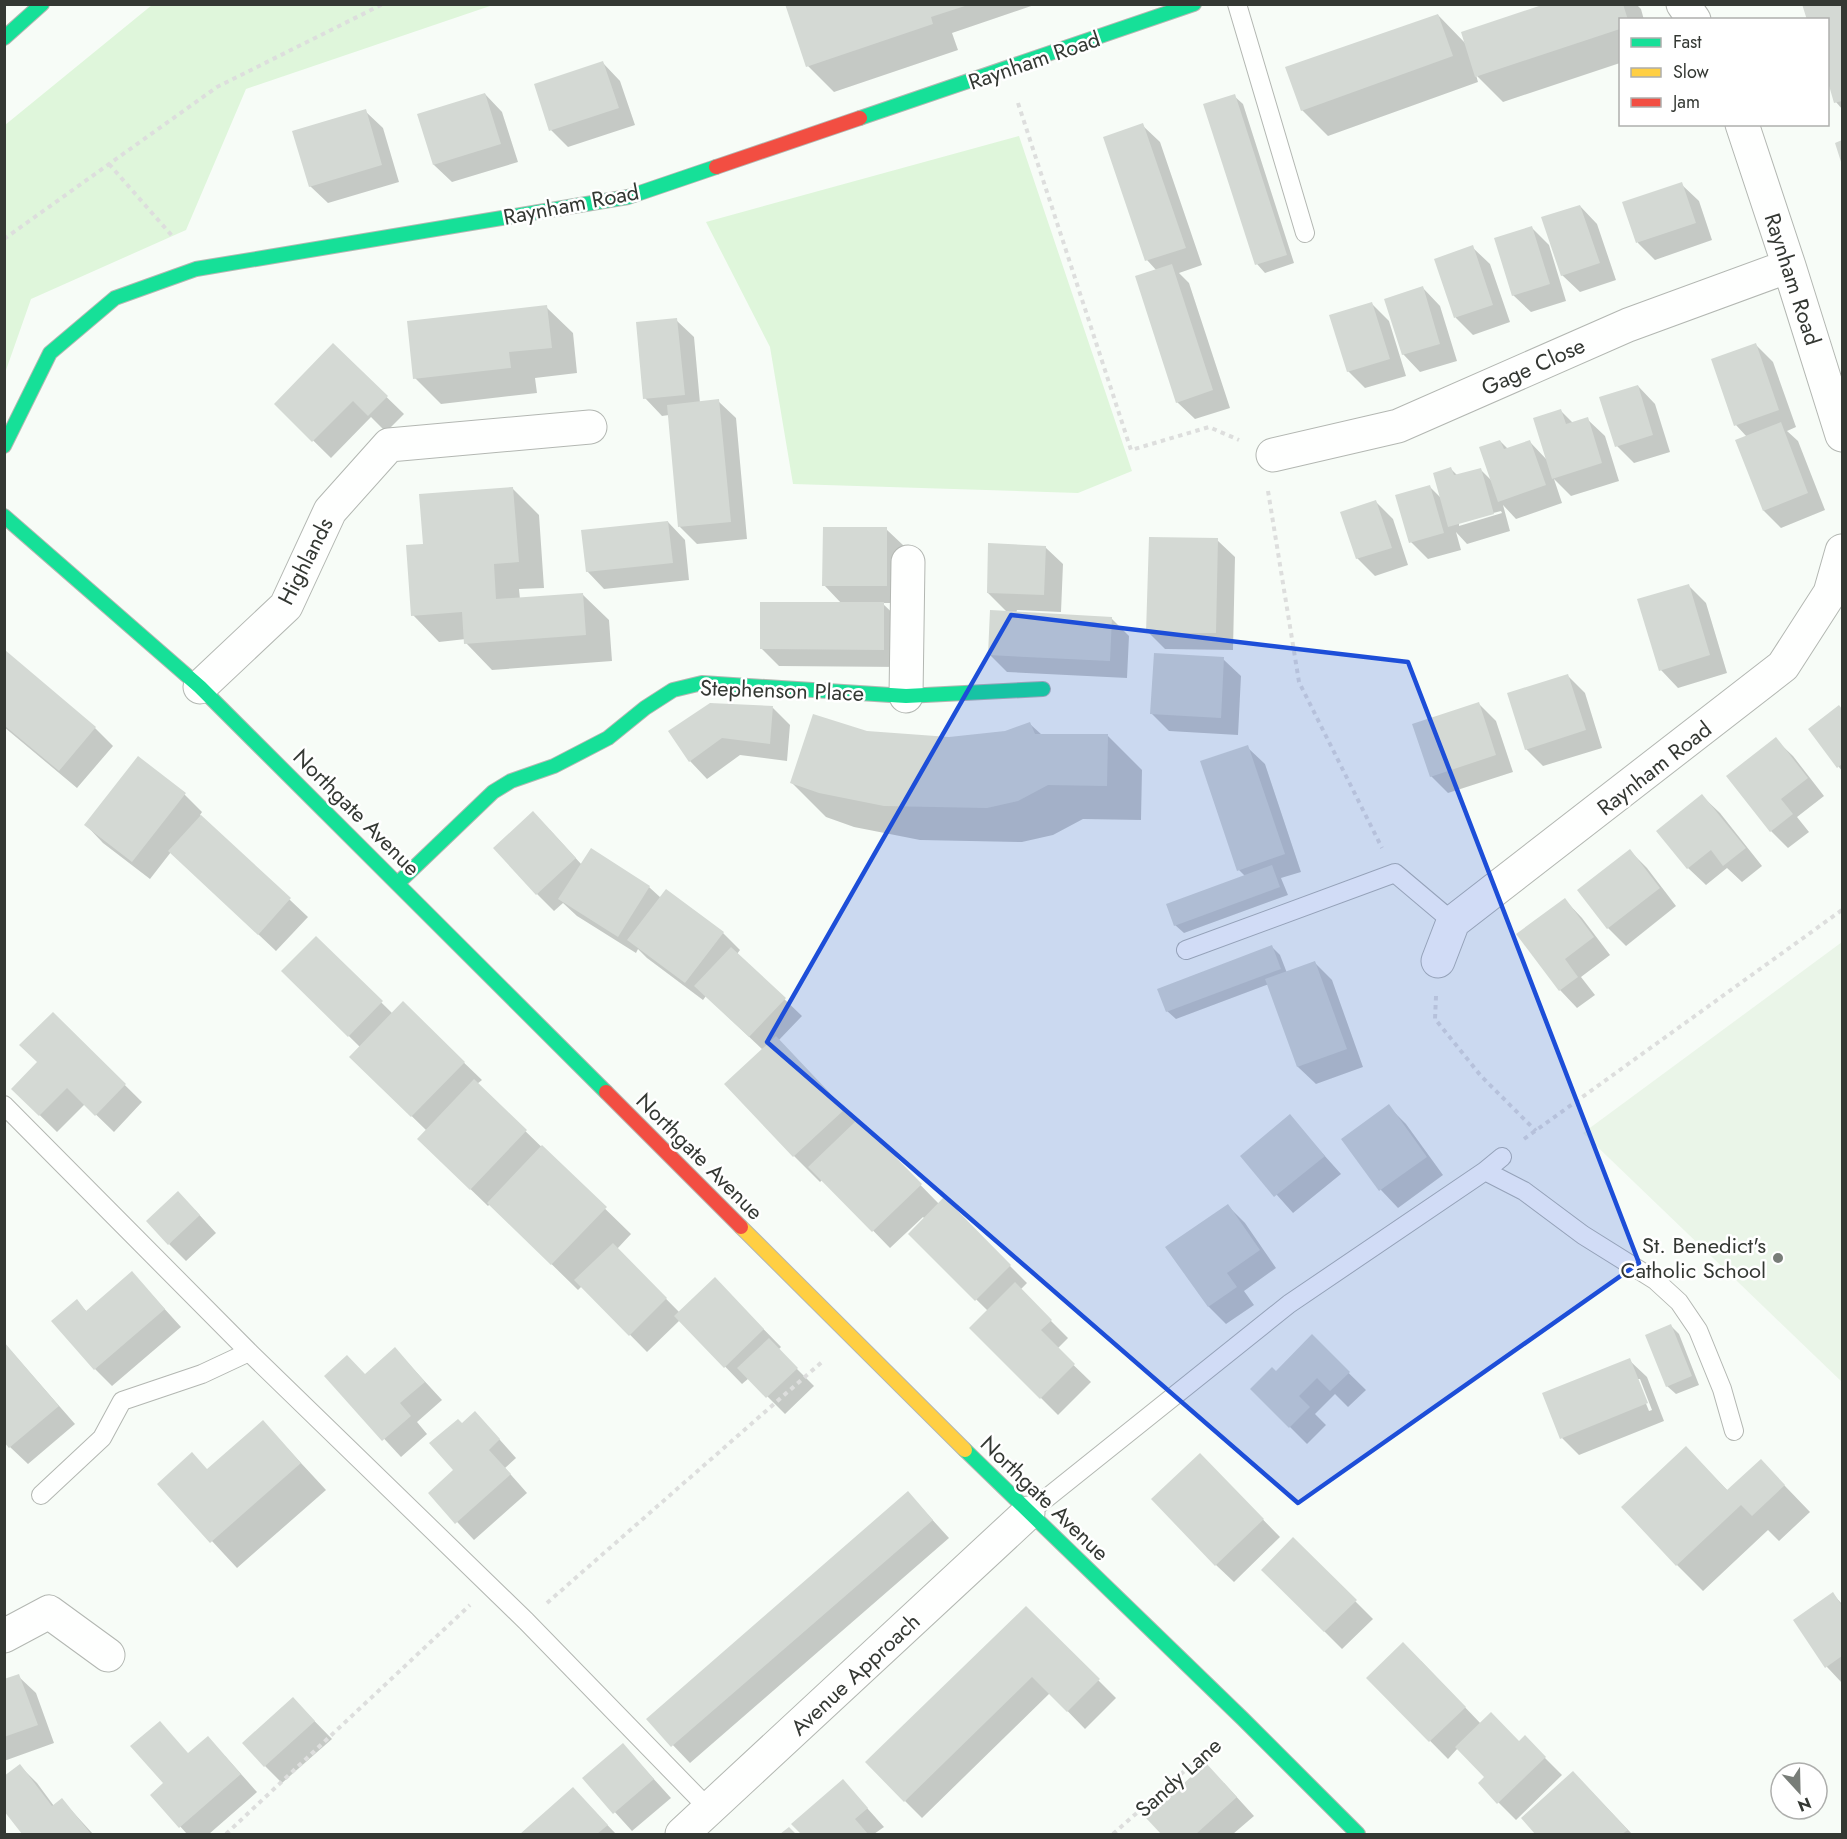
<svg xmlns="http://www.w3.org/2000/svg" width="1847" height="1839" font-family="Jost,sans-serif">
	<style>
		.built { fill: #eaf5e8 }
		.green { fill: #dff6db }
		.shadow { fill: #0003; fill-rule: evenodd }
		.building { fill: #d4d9d4 }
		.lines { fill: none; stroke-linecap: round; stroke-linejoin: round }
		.lane-casing { stroke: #b3b7b2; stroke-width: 20 }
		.street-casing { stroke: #b3b7b2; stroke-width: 35 }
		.fast-casing { stroke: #b3b7b2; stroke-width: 16 }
		.slow-casing { stroke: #b3b7b2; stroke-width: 16 }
		.jam-casing { stroke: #b3b7b2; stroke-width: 16 }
		.path { stroke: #dddedd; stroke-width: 4; stroke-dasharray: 4.5 4.5; stroke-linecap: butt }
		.lane { stroke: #fefffe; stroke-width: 18 }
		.street { stroke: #fefffe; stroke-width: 33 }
		.fast { stroke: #16e098; stroke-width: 14 }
		.slow { stroke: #ffcf43; stroke-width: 14 }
		.jam { stroke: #f24e42; stroke-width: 14 }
		.marked { fill: #1d4ed8; fill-opacity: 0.2; stroke: #1d4ed8; stroke-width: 4.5; stroke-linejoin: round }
		.poi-dot { fill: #787d78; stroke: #fff; stroke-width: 2 }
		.labels { text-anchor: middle; stroke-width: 5; stroke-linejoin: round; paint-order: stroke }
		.street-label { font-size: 22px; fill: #343833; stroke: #fff }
		.poi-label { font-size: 22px; fill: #343833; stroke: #fff; text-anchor: end }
	</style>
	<rect width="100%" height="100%" fill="#f7fcf7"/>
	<!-- built -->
	<path class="built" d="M1842 942V1382L1583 1133Z"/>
	<!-- green -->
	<path class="green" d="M152 5H493L246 89 186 230 31 299 5 373V125Z
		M1019 136 1132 471 1078 493 793 484 770 347 706 222Z"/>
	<!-- shadow -->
	<path class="shadow" d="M789 4H1037L952 33 958 50 834 92 808 66Z
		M1550 4H1636L1641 9 1644 20H1620V63L1503 102 1476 75 1478 82 1328 136 1302 110 1438 15 1466 44Z
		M1804 4H1842V109L1836 102 1828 77V20Z
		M603 63 620 81 635 125 568 147 551 130Z
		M485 94 502 112 518 162 452 182 434 165 419 115Z
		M1234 96 1243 104 1294 263 1265 273 1257 264Z
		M365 111 383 128 399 182 328 203 310 186Z
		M1142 125 1160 142 1202 265 1179 273 1189 283 1230 408 1195 419 1177 402 1157 271 1147 260Z
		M1681 184 1699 201 1712 240 1655 260 1638 243 1624 203Z
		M1580 206 1597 224 1616 280 1580 292 1562 275Z
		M1532 228 1549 245 1566 301 1531 312 1513 295Z
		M1472 247 1490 264 1510 322 1473 335 1456 318 1436 260Z
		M1423 288 1440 306 1457 361 1420 372 1403 354Z
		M1372 304 1389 321 1406 376 1365 388 1348 371Z
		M546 307 573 333 577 373 535 378 537 393 441 404 415 378Z
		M676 320 694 337 700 403 718 401 736 418 747 539 697 544 680 527 669 415 662 416 645 398Z
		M1755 344 1773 362 1796 427 1787 431 1798 441 1825 510 1781 528 1764 511 1747 437 1736 425Z
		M333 345 404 414 386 432 371 417 331 458 276 404Z
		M1638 386 1655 404 1670 452 1634 463 1617 446Z
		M1561 411 1573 423 1587 419 1605 436 1619 481 1571 496 1554 479 1562 503 1516 519 1503 505 1510 531 1467 544 1456 532 1461 550 1428 559 1411 542 1430 487 1442 499 1451 469 1458 476 1480 469 1492 481 1500 441 1508 449 1530 442 1547 460ZM1501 511 1502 513 1459 526V522Z
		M512 488 539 515 544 588 519 589 520 599 582 594 609 620 612 661 492 670 466 643V639L439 642 413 615Z
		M1376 502 1393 519 1408 565 1375 576 1357 558Z
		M668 522 685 540 689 580 604 589 587 571Z
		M886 529 904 546V603H882L901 621V667L779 666 761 648 842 604 824 585Z
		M1217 540 1235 557 1233 650 1165 649 1148 632Z
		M1045 547 1063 564 1061 612 1017 610 1016 613 1111 618 1129 636 1127 678 1007 672 989 654 1008 613 988 593Z
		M1688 585 1706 603 1727 673 1678 688 1661 670Z
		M4 653 95 728 113 746 77 788 4 727Z
		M1223 659 1241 676 1238 735 1169 731 1152 714Z
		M1568 676 1585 693 1602 748 1543 766 1526 749Z
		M1478 703 1496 721 1513 772 1448 793 1431 776Z
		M1839 707 1842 710V771L1810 729Z
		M773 708 790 725 787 761 740 755 707 779 690 761 670 732Z
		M1030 724 1042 735 1108 736 1142 770 1141 820 1083 819 1053 835 1022 842 920 840 854 827 826 817 792 783 866 732 949 738 1005 732Z
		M1775 739 1793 756 1824 796 1797 817 1809 832 1788 848 1771 831Z
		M1247 747 1265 764 1301 872 1281 878 1288 895 1184 933 1175 925 1246 877 1239 870Z
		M138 758 185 795 202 812 200 815 308 917 276 951 171 852 150 879 103 843 86 825Z
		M1702 796 1720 813 1762 866 1742 882 1727 868 1706 885 1688 868Z
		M550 830 582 865 591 850 649 887 661 898 723 933 740 950 737 954 802 1016 778 1041 857 1123 858 1121 939 1204 944 1200 1027 1283 1020 1290 1068 1338 1057 1349 1091 1382 1058 1415 971 1328 988 1311 910 1234 925 1219 923 1217 890 1248 823 1179 820 1182 794 1156 726 1084 763 1050 706 996 703 1000 647 958 638 949 636 953 577 916 563 903 554 911 537 894Z
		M1630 851 1647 868 1676 906 1626 946 1608 928 1579 890Z
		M1565 900 1582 918 1610 955 1581 977 1595 995 1577 1008 1560 990Z
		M316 938 393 1014 403 1004 482 1080 477 1084 631 1234 617 1249 680 1313 732 1297 781 1347 778 1350 814 1386 785 1414 749 1378 742 1384 680 1320 647 1352 582 1286 578 1290 490 1204 488 1206 436 1156 427 1131 351 1057 361 1048 283 971Z
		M1272 947 1280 955 1287 973 1315 963 1332 980 1363 1067 1316 1084 1298 1067 1269 984 1176 1019 1167 1011Z
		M53 1014 142 1102 114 1132 85 1104 57 1132 13 1089 39 1062Z
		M1388 1106 1406 1124 1443 1175 1398 1208 1381 1190 1344 1139Z
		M1290 1117 1341 1174 1293 1213 1242 1156Z
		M1228 1206 1245 1223 1276 1268 1244 1291 1254 1305 1226 1324 1209 1307 1167 1247Z
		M195 1210 216 1233 186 1261 169 1244Z
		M132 1273 181 1327 112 1386 95 1369 77 1301 87 1312Z
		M1671 1326 1679 1334 1699 1385 1676 1394 1667 1386Z
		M1312 1337 1366 1390 1348 1407 1335 1394 1315 1414 1326 1425 1307 1444 1252 1389 1276 1373Z
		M4 1343 75 1424 28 1464 10 1447Z
		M395 1349 442 1400 417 1422 427 1434 401 1457 326 1376 366 1375Z
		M1629 1360 1647 1377 1664 1421 1579 1455 1562 1438ZM1636 1379H1640L1652 1410 1649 1411Z
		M263 1422 326 1490 237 1568 159 1484 208 1470Z
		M462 1425 492 1431 516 1458 505 1468 527 1493 474 1540 430 1493 455 1471Z
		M1686 1448 1728 1491 1761 1461 1810 1512 1779 1541 1768 1530 1703 1591 1677 1565Z
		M1200 1455 1280 1537 1234 1582 1216 1565Z
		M908 1493 949 1538 690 1763 648 1719Z
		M1293 1539 1373 1619 1342 1649 1263 1570Z
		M1833 1594 1842 1604V1683L1827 1667Z
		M1026 1608 1116 1698 1085 1729 1050 1693 922 1818 905 1801Z
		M1421 1661 1481 1724 1519 1743 1525 1738 1562 1775 1516 1820 1480 1784 1486 1778 1458 1748 1448 1759 1368 1678Z
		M18 1676 36 1693 54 1743 4 1761V1681Z
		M293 1699 332 1739 282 1783 265 1766Z
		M623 1745 671 1798 632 1831 584 1778Z
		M189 1754 225 1756 257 1792 209 1834H187L152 1795 165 1783Z
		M20 1766 37 1783 54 1806 62 1800 93 1834H24L4 1809Z
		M843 1781 884 1827 874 1834H803L794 1824Z
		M1224 1783 1254 1816 1233 1834H1163L1148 1818Z
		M573 1789 616 1834H522Z
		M1590 1790 1632 1834H1538L1523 1819Z"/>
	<!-- building -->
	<path class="building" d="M785 4H968V5L931 17 933 24 806 67Z
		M1545 4H1623L1628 20H1620V29L1475 77 1461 32Z
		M1802 4H1842V101L1834 103 1828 82V20H1807Z
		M1438 14 1453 56 1301 111 1285 67Z
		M603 61 619 108 549 131 534 84Z
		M485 93 501 144 433 165 417 114Z
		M1235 94 1287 255 1255 265 1203 104Z
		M366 109 382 165 309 187 292 131Z
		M1143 123 1186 248 1145 261 1103 137Z
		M1842 140V165L1835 143Z
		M1682 182 1696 223 1636 243 1622 202Z
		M1580 205 1600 263 1561 276 1541 217Z
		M1532 226 1550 284 1512 296 1494 238Z
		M1473 245 1493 305 1454 318 1434 259Z
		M1172 264 1213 390 1176 403 1135 276Z
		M1423 286 1440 344 1402 355 1384 299Z
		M1372 302 1390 359 1347 372 1329 315Z
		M547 305 552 348 509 352 511 368 413 379 407 321Z
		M677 318 685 395 643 399 636 322Z
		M333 343 388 396 368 416 353 401 312 442 274 404Z
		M1756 343 1779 410 1734 426 1711 359Z
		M1638 385 1653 435 1615 447 1599 397Z
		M719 399 731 522 678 527 667 405Z
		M1561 409 1566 424 1588 417 1602 463 1552 479 1533 418Z
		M1781 422 1808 493 1763 511 1735 440Z
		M1500 440 1504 449 1530 440 1546 485 1498 502 1479 447Z
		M1451 467 1454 475 1481 468 1494 514 1448 527 1433 473Z
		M1430 485 1444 533 1409 543 1395 495Z
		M513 487 519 562 494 564 496 599 583 593 586 635 464 644 462 612 411 616 406 545 423 544 419 494Z
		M1376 500 1392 548 1356 559 1340 512Z
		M668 521 673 563 586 572 581 530Z
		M823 527H887V586H822Z
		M1149 537 1218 538 1216 633H1146Z
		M988 543 1046 546 1044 595 987 593Z
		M1689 584 1710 655 1659 671 1637 599Z
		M760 602H884V650L760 649Z
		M990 610 1112 617 1110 661 988 655Z
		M5 650 96 727 59 771 5 726Z
		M1154 653 1224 657 1221 718 1150 714Z
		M1568 674 1586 730 1525 750 1507 693Z
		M1479 702 1496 755 1430 777 1412 724Z
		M710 703 773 706 770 744 722 738 689 762 668 731Z
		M1839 705 1842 709V764L1837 768 1808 729Z
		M813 714 867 731 949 737 1005 731 1030 722 1035 734H1108L1107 786 1048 785 1018 801 987 808 884 806 819 793 790 783Z
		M1776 737 1808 778 1781 799 1793 814 1770 832 1726 776Z
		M1248 745 1285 854 1237 871 1200 761Z
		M138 756 186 793 132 862 84 825Z
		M1702 794 1746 848 1723 866 1711 850 1687 869 1656 831Z
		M533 811 576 858 536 895 493 848Z
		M201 815 291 898 258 935 168 851Z
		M591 848 650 886 618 937 558 899Z
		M1630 849 1660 888 1607 929 1577 890Z
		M1272 865 1280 887 1174 926 1166 904Z
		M666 889 724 932 685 983 627 940Z
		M1565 898 1594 937 1565 959 1578 977 1559 991 1516 934Z
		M316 936 383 1001 348 1037 281 971Z
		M1272 945 1281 969 1166 1012 1157 989Z
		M731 947 786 998 749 1037 694 986Z
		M1315 961 1347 1049 1297 1067 1265 979Z
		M403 1001 465 1062 411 1117 349 1057Z
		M53 1012 126 1084 95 1116 67 1088 39 1116 11 1089 37 1062 19 1045Z
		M776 1036 845 1109 793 1157 724 1084Z
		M474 1079 527 1130 470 1190 417 1139Z
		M1389 1104 1427 1157 1379 1191 1341 1139Z
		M1290 1114 1325 1156 1274 1197 1240 1156Z
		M858 1119 922 1184 872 1232 808 1167Z
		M542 1145 607 1207 551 1265 487 1203Z
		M178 1191 200 1215 168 1245 146 1221Z
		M944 1197 1011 1265 975 1301 908 1234Z
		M1228 1204 1260 1250 1227 1273 1237 1287 1208 1307 1165 1247Z
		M613 1243 667 1298 629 1336 574 1280Z
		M132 1271 165 1309 94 1370 51 1321 77 1299 86 1311Z
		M715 1277 764 1329 724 1368 674 1316Z
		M1015 1282 1052 1320 1041 1330 1075 1364 1040 1399 969 1328Z
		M1671 1324 1692 1376 1666 1387 1645 1335Z
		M1312 1334 1350 1372 1330 1391 1317 1378 1299 1396 1310 1407 1289 1428 1250 1389 1272 1367 1276 1371Z
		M769 1338 798 1368 766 1398 737 1368Z
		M4 1342 59 1406 9 1448 4 1442Z
		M395 1347 425 1382 400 1403 411 1416 382 1441 324 1376 347 1355 365 1374Z
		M1630 1358 1648 1403 1560 1439 1542 1393Z
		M475 1411 500 1439 489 1450 511 1474 455 1524 428 1493 453 1470 429 1443 458 1419 462 1423Z
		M263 1420 301 1463 210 1543 157 1484 192 1452 207 1469Z
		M1686 1446 1727 1490 1761 1459 1785 1485 1752 1516 1741 1505 1676 1566 1621 1507Z
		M1200 1453 1264 1519 1215 1566 1151 1499Z
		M908 1491 933 1520 671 1747 646 1719Z
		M1293 1537 1357 1600 1324 1632 1261 1570Z
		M1833 1592 1842 1606V1656L1825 1668 1793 1620Z
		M1026 1606 1100 1679 1067 1712 1032 1677 904 1802 865 1762Z
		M1403 1642 1466 1707 1429 1742 1366 1678Z
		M19 1674 38 1725 4 1737V1679Z
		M293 1697 315 1721 264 1767 242 1743Z
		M1491 1712 1519 1741 1525 1735 1546 1757 1497 1804 1478 1783 1484 1777 1455 1747Z
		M160 1721 188 1753 208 1736 241 1774 179 1828 150 1795 163 1783 130 1746Z
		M623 1743 654 1779 613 1814 582 1778Z
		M1206 1763 1237 1797 1196 1834H1161L1146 1818Z
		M20 1764 52 1806 62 1798 91 1834H22L4 1811V1776Z
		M1573 1771 1628 1830 1622 1834H1535L1521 1818Z
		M843 1779 868 1808 855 1819 868 1834H801L791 1824Z
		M573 1787 608 1825 597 1834H520Z
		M789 1827 796 1834H780Z"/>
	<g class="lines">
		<defs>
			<path id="lane" d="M1237 4 1305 233
				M1186 950 1395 873 1453 922
				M4 1105 249 1352 526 1621 709 1809
				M1485 1171 1524 1191 1583 1235 1655 1280 1679 1302 1698 1330 1722 1389 1734 1431
				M41 1495 102 1438 122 1401 202 1374 249 1352
				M1028 1513 1289 1304 1485 1171 1502 1157"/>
			<path id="street" d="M1683 4 1694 20
				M1742 124 1789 266 1842 435
				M1273 455 1398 426 1628 325 1789 266
				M200 687 286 606 330 511 389 445 590 427
				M906 696 908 562
				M1438 961 1453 922 1783 666 1830 593 1842 551
				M4 1636 49 1612 108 1655
				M682 1834 1028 1513"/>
			<path id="fast" d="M4 38 42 4
				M860 118 1194 4
				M4 446 50 353 115 298 196 269 628 197 716 167
				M4 516 200 687 606 1092
				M398 883 493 792 511 781 554 766 608 738 645 708 673 690 702 683 906 696 1043 689
				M965 1450 1243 1719 1358 1834"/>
			<path id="slow" d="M741 1227 965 1450"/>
			<path id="jam" d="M716 167 860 118
				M606 1092 741 1227"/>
		</defs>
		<!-- lane casing -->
		<use href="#lane" class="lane-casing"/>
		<!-- street casing -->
		<use href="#street" class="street-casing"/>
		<!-- fast casing -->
		<use href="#fast" class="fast-casing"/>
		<!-- slow casing -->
		<use href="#slow" class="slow-casing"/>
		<!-- jam casing -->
		<use href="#jam" class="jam-casing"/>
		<!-- path -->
		<path class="path" d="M1018 103 1131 450 1209 427 1239 440
			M109 164 174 238
			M4 239 217 87 383 4
			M1268 491 1299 682 1382 848
			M1436 996 1435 1019 1481 1076 1536 1131
			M1524 1139 1842 910
			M547 1603 823 1361
			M226 1834 470 1605
			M1113 1834 1216 1743"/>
		<!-- lane -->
		<use href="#lane" class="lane"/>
		<!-- street -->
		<use href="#street" class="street"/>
		<!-- fast -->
		<use href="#fast" class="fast"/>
		<!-- slow -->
		<use href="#slow" class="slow"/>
		<!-- jam -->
		<use href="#jam" class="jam"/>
	</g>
	<!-- marked area -->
	<path class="marked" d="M1011 615 1408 662 1639 1263 1298 1503 767 1042Z"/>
	<!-- markers -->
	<circle class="poi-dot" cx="1778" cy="1258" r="6"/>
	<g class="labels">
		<!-- street labels -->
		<g class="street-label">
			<text transform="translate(1034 60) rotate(-19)" y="8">Raynham Road</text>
			<text transform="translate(571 204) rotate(-11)" y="8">Raynham Road</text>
			<text transform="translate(1793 279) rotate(72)" y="8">Raynham Road</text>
			<text transform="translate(1533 366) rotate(-24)" y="8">Gage Close</text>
			<text transform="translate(305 561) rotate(-63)" y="8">Highlands</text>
			<text transform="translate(782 690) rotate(2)" y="8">Stephenson Place</text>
			<text transform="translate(1654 768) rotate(-38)" y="8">Raynham Road</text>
			<text transform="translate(357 812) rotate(45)" y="8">Northgate Avenue</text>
			<text transform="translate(700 1156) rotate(45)" y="8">Northgate Avenue</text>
			<text transform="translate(1045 1498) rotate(44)" y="8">Northgate Avenue</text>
			<text transform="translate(855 1674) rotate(-43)" y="8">Avenue Approach</text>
			<text transform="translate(1178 1777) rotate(-42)" y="8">Sandy Lane</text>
		</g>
		<!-- poi labels -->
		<g class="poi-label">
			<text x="1766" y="1253">St. Benedict's<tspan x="1766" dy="25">Catholic School</tspan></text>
		</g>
	</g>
	<!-- border -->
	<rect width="1847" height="1839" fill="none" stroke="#343833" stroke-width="12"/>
	<!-- legend -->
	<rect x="1619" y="18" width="210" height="108" fill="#ffffff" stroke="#aeafad" stroke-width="1.5"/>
	<rect x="1631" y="38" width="30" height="9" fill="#16e098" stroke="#aeafad" stroke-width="1.5"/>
	<text x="1673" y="48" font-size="18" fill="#343833">Fast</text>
	<rect x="1631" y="68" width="30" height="9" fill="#ffcf43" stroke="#aeafad" stroke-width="1.5"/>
	<text x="1673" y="78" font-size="18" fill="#343833">Slow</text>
	<rect x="1631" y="98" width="30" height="9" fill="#f24e42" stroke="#aeafad" stroke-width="1.5"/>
	<text x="1673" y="108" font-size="18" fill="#343833">Jam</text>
	<!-- north arrow -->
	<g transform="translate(1799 1791) rotate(158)"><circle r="28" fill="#ffffff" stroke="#aeafad" stroke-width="1.5"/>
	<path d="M0-4.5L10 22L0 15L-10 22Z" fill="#787d78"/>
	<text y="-9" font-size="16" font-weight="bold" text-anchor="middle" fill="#343833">N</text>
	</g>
</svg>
